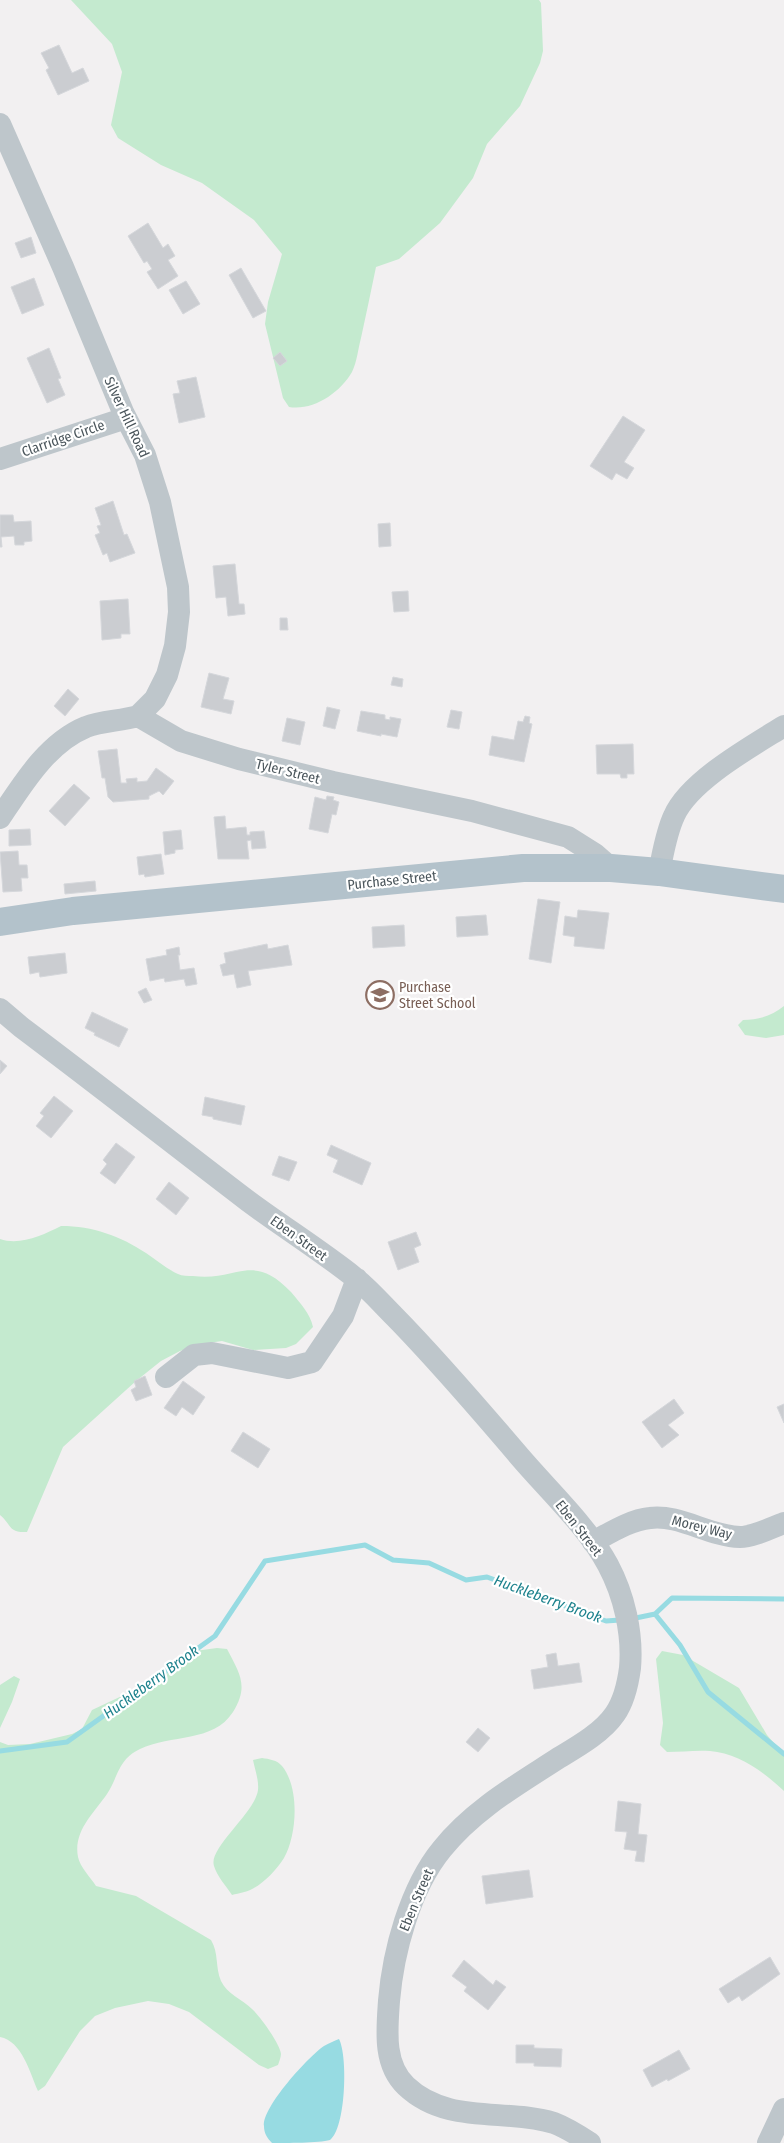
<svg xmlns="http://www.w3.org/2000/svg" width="784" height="2143" font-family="'Fira Sans Condensed',sans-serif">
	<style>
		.green { fill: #c4eacf }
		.water { fill: #97dbe2 }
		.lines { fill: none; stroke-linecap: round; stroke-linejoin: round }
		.stream { stroke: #97dbe2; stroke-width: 5 }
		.building { fill: #cbcdd1; stroke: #d5d7db }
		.minor { stroke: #bec6cb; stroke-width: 22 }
		.major { stroke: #b3c2cb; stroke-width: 28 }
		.labels { text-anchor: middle; stroke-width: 4.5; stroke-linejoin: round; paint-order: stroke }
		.street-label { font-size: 14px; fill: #4a555b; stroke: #fff }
		.education-label { font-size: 14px; fill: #785e54; stroke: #fff; text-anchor: start }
		.water-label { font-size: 15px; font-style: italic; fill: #1d828d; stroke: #fff }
	</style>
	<rect width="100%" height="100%" fill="#f2f0f1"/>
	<!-- green -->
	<path class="green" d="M71 0H539L541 3 543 51 540 63 520 106 487 144 473 178 440 223 399 259 376 267C371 291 366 315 361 338 358 349 357 362 352 372 340 393 313 411 289 407L283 398 265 324 268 302 282 254 254 220 202 183 161 165 118 138 111 125 122 72 112 44Z
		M784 1006V1035L766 1038 745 1035 738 1025 743 1020C758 1020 772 1016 784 1006Z
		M61 1226C93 1226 120 1236 146 1253 156 1260 167 1269 178 1274 182 1276 188 1276 193 1276 237 1282 252 1251 291 1292 300 1303 310 1313 313 1327L296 1344 286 1348 253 1350 222 1341 201 1344 180 1351 161 1361 136 1381 63 1447 27 1532C8 1533 12 1525 0 1515V1239C20 1246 43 1235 61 1226Z
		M217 1648 227 1649C240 1674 249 1686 233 1712 213 1743 171 1734 140 1749 118 1759 118 1778 107 1794 94 1813 73 1831 78 1857 80 1867 91 1878 96 1886L136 1896 211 1940C219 1953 215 1967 221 1981 227 1994 242 1999 252 2009 260 2016 280 2044 281 2054 281 2057 279 2062 278 2065L268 2069 259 2065 189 2012 169 2004 148 2001 115 2008 95 2016 80 2031 45 2086 38 2091C30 2073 22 2041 0 2037V1742L8 1745 30 1744 72 1734 82 1729 92 1710 141 1687 195 1651Z
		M662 1651 683 1655 739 1688 767 1735 784 1755V1791C764 1772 738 1753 710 1751 696 1750 681 1752 667 1752L660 1745 663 1723 656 1659Z
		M14 1676 20 1679 12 1702 0 1728V1685Z
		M262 1758C269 1759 277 1760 282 1766 300 1788 297 1835 284 1858 277 1869 265 1882 254 1888 248 1892 239 1893 232 1895 226 1886 217 1876 214 1866 208 1848 255 1813 258 1790 259 1780 255 1770 253 1760Z"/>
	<!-- water -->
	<path class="water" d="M339 2039C348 2056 346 2128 330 2140 319 2143 286 2143 272 2143 267 2138 264 2133 264 2126 262 2107 309 2056 324 2046 329 2043 334 2041 339 2039Z"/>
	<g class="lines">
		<!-- stream -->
		<path class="stream" d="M655 1614 680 1645 708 1692 784 1754
			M631 1619 655 1614 672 1598 784 1599
			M0 1751 67 1742 215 1636 265 1561 365 1545 393 1560 429 1563 466 1580 487 1577 606 1621 620 1620"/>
	</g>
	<!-- building -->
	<path class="building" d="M59 45 72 73 83 68 89 81 58 95 46 70 49 68 41 53Z
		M148 223 163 248 168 244 175 256 168 260 178 276 158 289 147 272 152 269 147 261 144 263 128 236Z
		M31 237 36 253 21 258 15 243Z
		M241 268 266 311 253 318 229 275Z
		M34 278 44 305 22 314 11 287Z
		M186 281 200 304 183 314 169 290Z
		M49 348 61 378 58 379 65 395 47 403 27 358Z
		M280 352 287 361 280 366 273 358Z
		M196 377 205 417 179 423 173 394 180 393 177 381Z
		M623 416 645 430 624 462 634 468 627 479 616 473 612 480 590 466Z
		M113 501 124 535 127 534 135 553 110 562 107 553 103 555 95 535 100 533 97 526 101 525 95 508Z
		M0 515H13L14 522 31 521 32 541 24 542V545H15L14 536 1 537 2 547H0Z
		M390 523 391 546 379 547 378 524Z
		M235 564 239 604H244L245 614 228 616 226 597 216 598 213 566Z
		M408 591 409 611 394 612 392 592Z
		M128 599 130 634H121V638L102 640 100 601Z
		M280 618H287L288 630H280Z
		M209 673 229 678 223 699 234 701 231 714 201 707Z
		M393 677 403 679 402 687 391 685Z
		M68 689 79 699 65 716 54 706Z
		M327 707 340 710 335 729 323 726Z
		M451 710 462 712 459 729 447 727Z
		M361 711 385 715V719L390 720V717L401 719 397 737 381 734V736L357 731Z
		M525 716 530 717 529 723 532 724 524 762 489 755 492 736 514 740 518 721 523 722Z
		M287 718 305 722 300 745 282 741Z
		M633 744 634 774H627V778H621L620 774H597L596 745Z
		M117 749 121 783H127L126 779 137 778V782L147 781 156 768 174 781 163 795 159 791 149 796V799L113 802 108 797 105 778H102L98 751Z
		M74 784 90 798 65 826 49 811Z
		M327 796 334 797 333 800 339 802 336 815 332 814 328 833 309 829 315 797 326 800Z
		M225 816 226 829 246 827 247 835H250V832L264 831 266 848 252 849 251 840 247 841 249 859H218L214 817Z
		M30 829 31 845 9 846V830Z
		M181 830 183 849 175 850V853L165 855 163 832Z
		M18 851 19 865H27L28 878H21L22 891 3 892 0 852Z
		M161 854 164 874 145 877 144 874 139 875 137 857Z
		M95 881 96 891 65 894 64 884Z
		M538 899 560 902 551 963 529 959Z
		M578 910 609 913 604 949 574 946 575 937 563 935 565 916 577 918Z
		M486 915 488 935 457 937 456 917Z
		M404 925 405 946 373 948 372 927Z
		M267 944 268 949 288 945 292 965 248 971 251 985 237 988 234 974 223 976 220 965 226 963 224 953Z
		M179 947 180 955H178L180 970 194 968 197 984 186 986 184 979 165 982 164 978 150 981 146 959 167 955 166 950Z
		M65 953 67 973 40 977 39 972 30 974 28 957Z
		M146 988 152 1000 144 1003 138 992Z
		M92 1012 128 1029 119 1047 94 1035 95 1033 85 1028Z
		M0 1060 7 1066 0 1074Z
		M54 1096 73 1111 51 1138 36 1126 44 1116 40 1113Z
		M205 1097 245 1106 241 1125 213 1119V1117L202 1115Z
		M116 1143 135 1157 115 1184 100 1173 107 1164 103 1160Z
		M331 1145 371 1163 362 1185 333 1172 338 1160 327 1155Z
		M279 1156 297 1162 289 1181 272 1175Z
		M169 1182 189 1198 176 1215 156 1199Z
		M416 1232 421 1245 414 1248 419 1262 398 1270 388 1242Z
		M145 1376 152 1395 136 1401 131 1390 136 1387 134 1381Z
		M183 1381 205 1397 193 1415 182 1407 176 1416 164 1408Z
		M674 1399 684 1413 668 1425 679 1435 662 1448 642 1422Z
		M784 1404V1423L777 1407Z
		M243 1432 270 1449 258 1468 231 1451Z
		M556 1653 558 1666 579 1663 582 1682 534 1689 531 1670 548 1667 546 1655Z
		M478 1728 490 1738 478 1752 466 1742Z
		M618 1801 641 1804 638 1834 647 1835 644 1862 635 1861 637 1851 624 1849 627 1832 615 1831Z
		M529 1870 533 1897 486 1904 482 1876Z
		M770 1957 780 1974 742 2001 739 1996 728 2003 719 1989Z
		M464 1960 493 1985 496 1980 506 1987 488 2010 464 1991 467 1987 452 1976Z
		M516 2045H534V2048L562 2049 561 2067 534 2066V2063H516Z
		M679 2050 690 2069 668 2081 667 2079 652 2087 643 2070Z"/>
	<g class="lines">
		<!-- minor -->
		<path class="minor" d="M0 124 63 267 123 412 145 455 160 502 178 587 179 612 175 646 167 675 155 699 138 716
			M0 459 126 418
			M0 818C22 785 47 743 86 727 102 721 121 721 138 716L181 741 239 759 333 782 472 811 568 837 595 854 611 868
			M659 872C663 854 666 833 674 816 689 781 752 746 784 726
			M0 1009 21 1027C97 1084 172 1143 248 1201 283 1227 320 1250 354 1277 369 1289 382 1304 395 1317 439 1362 480 1410 520 1457 549 1491 587 1526 608 1565 624 1595 633 1633 630 1668 628 1683 624 1701 615 1714 602 1733 577 1747 557 1759 517 1785 473 1810 442 1849 410 1888 393 1952 389 2001 387 2030 383 2064 406 2086 447 2125 505 2108 554 2123 567 2128 578 2135 590 2143
			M166 1377 194 1355 212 1353 288 1368 312 1362 343 1316 357 1279
			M593 1542C610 1533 630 1520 650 1518 679 1514 709 1536 740 1537 753 1537 771 1528 784 1523
			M768 2143 784 2109"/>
		<!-- major -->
		<path class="major" d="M0 922 73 911 523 868H611L659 872 784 889"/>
	</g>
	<!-- icons -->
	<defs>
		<symbol id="school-ring" viewBox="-11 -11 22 22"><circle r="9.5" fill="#fff" stroke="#8d6e63" stroke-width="1.5"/><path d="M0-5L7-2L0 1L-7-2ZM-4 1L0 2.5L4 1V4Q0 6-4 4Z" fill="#8d6e63"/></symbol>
	</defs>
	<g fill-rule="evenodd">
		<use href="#school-ring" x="364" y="979" width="32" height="32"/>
	</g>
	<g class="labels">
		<!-- street labels -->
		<g class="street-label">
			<text transform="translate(127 417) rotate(65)" y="5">Silver Hill Road</text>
			<text transform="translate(63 438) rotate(-19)" y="5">Clarridge Circle</text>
			<text transform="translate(288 771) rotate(14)" y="5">Tyler Street</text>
			<text transform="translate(392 880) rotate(-6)" y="5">Purchase Street</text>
			<text transform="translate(299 1238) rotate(36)" y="5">Eben Street</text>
			<text transform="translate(702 1527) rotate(14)" y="5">Morey Way</text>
			<text transform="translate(579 1528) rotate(52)" y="5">Eben Street</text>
			<text transform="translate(416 1900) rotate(-67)" y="5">Eben Street</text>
		</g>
		<!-- education labels -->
		<g class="education-label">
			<text x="399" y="992">Purchase<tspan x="399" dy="16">Street School</tspan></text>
		</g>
		<!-- water labels -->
		<g class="water-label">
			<text transform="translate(548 1599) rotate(20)" y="5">Huckleberry Brook</text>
			<text transform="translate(151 1682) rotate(-36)" y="5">Huckleberry Brook</text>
		</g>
	</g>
</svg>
